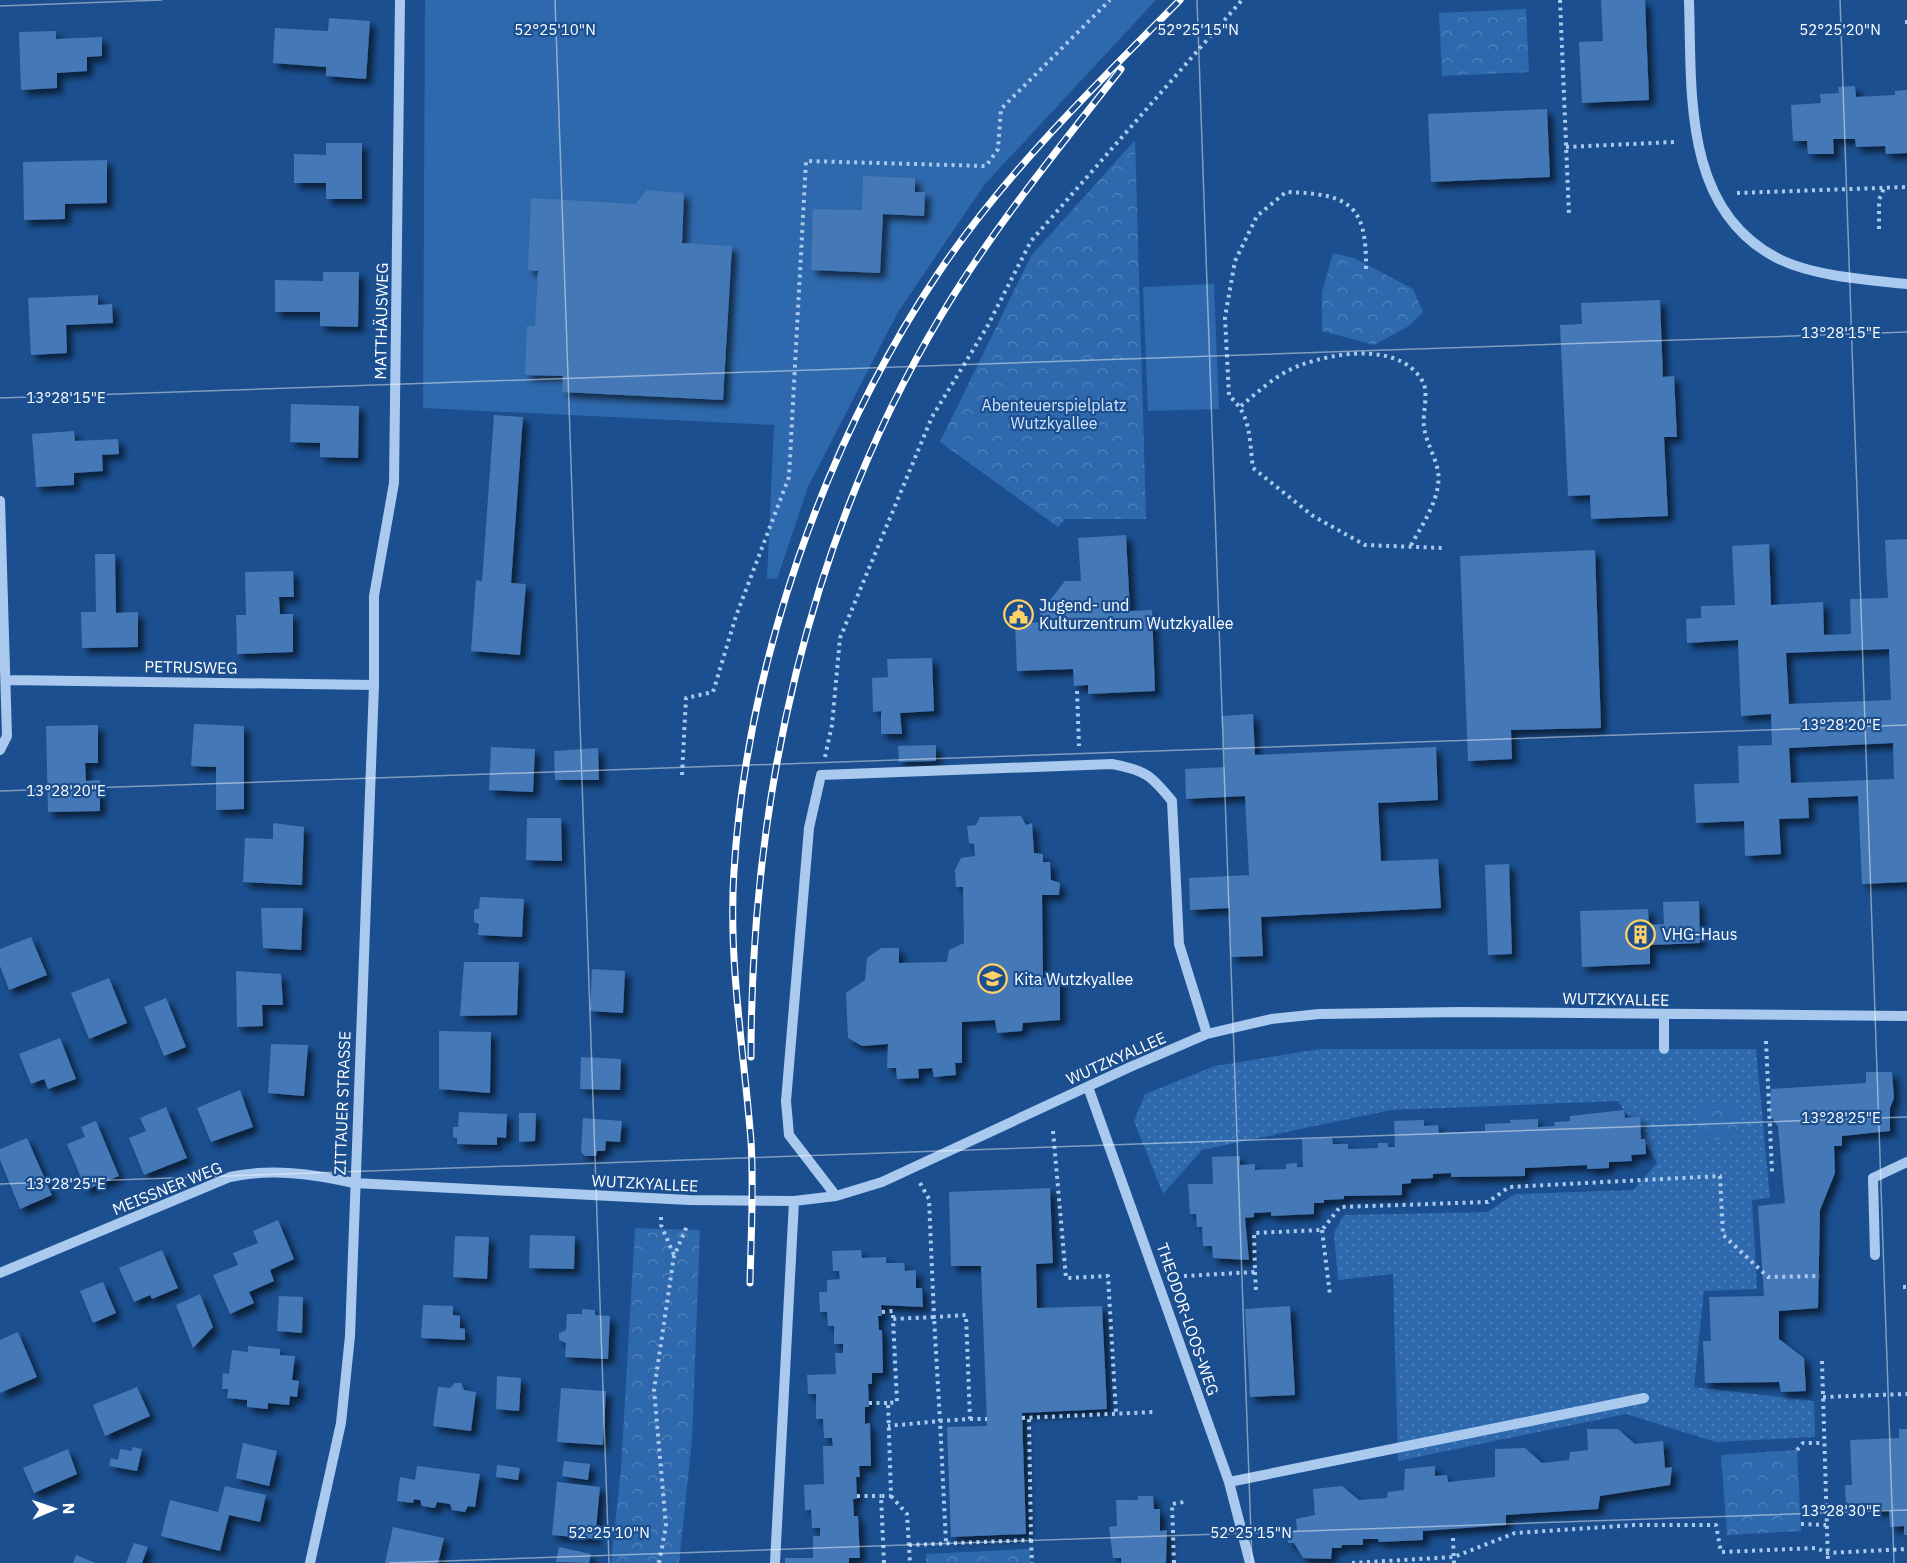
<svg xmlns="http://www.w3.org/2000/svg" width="1907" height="1563" font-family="'IBM Plex Sans',sans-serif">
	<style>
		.grass { fill: url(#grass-dots) }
		.park { fill: url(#park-crowns) }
		.pitch { fill: #2e69ad }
		.building { fill: #4478b7; fill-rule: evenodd; filter: url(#shadow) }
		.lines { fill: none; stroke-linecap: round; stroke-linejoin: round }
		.path { stroke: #a9c9ee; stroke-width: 4; stroke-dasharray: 3 4.5; stroke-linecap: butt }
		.minor { stroke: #a9c9ee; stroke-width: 10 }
		.rail-casing { stroke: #fff; stroke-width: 7 }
		.rail { stroke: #1b4f8f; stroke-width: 4.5; stroke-dasharray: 14; stroke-linecap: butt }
		.ticks { fill: none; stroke: #fff; stroke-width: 1.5; stroke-opacity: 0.45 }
		.labels { text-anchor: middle; stroke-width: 4.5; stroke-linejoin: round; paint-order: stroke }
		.street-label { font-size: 16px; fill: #fff; stroke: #1b4f8f }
		.park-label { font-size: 16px; fill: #cfe3fa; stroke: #1b4f8f }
		.poi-label { font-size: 16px; fill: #fff; stroke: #1b4f8f; text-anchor: start }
		.ticks-label { font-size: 15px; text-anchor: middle; fill: #fff; stroke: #1b4f8f; stroke-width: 4.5; stroke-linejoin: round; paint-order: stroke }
	</style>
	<defs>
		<pattern id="grass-dots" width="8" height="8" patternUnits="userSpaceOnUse" patternTransform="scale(1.5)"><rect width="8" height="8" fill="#2e69ad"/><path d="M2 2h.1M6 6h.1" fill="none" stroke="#4d80b9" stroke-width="1.8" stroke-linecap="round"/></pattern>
		<pattern id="park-crowns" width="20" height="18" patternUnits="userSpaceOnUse" patternTransform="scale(1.5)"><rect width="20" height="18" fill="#2e69ad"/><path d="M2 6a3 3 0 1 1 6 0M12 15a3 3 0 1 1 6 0" fill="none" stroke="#4d80b9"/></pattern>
		<filter id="shadow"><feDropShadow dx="5.5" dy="5.5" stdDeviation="3" flood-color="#0009"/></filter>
	</defs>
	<rect width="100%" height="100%" fill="#1b4f8f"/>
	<!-- grass -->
	<path class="grass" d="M1320 1049H1756L1770 1198 1752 1200 1757 1289 1704 1291 1694 1387 1814 1401 1815 1437 1716 1442 1626 1414 1398 1461 1393 1274 1338 1280 1334 1233 1344 1215 1487 1212 1515 1194 1633 1190 1657 1163 1618 1101 1391 1110 1202 1150 1163 1194 1134 1121 1145 1094 1215 1066Z"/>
	<!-- park -->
	<path class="park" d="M1526 9 1529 72 1442 76 1439 13Z
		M1135 140 1146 519H1065L1058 527 940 442 1031 256Z
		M1333 253 1354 258 1413 289 1423 312 1409 326 1374 345 1322 331V292Z
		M1738 1102 1739 1139 1699 1140 1698 1103Z
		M635 1228 700 1230 692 1440 679 1563H611L621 1469Z
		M1797 1450 1801 1531 1727 1535 1721 1455Z
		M1030 1549 1031 1563H926V1554Z"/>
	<!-- pitch -->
	<path class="pitch" d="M425 0H1156L985 184 898 312 808 487 777 579 767 578 774 425 423 408Z
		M1214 284 1219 409 1148 411 1143 287Z"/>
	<!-- building -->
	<path class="building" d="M1601 0H1645L1649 100 1582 103 1579 42 1603 41Z
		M329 18 370 21 366 79 326 76V67L273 63 275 28 328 31Z
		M56 31V39L102 37V56L87 57V71L57 73V88L21 90 19 32Z
		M1855 86 1856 97 1895 95V91L1907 90V153L1886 154 1885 146 1856 147 1855 139H1833L1834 154H1808L1807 141H1793L1791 105 1821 103 1820 94 1839 93 1838 87Z
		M1547 109 1550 177 1431 182 1428 114Z
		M326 143H362V199H326V183H294V154L326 155Z
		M107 160V203L65 204V219L24 220 23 162Z
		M863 176 915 178V192H925L924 216 883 214 880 273 811 270 813 209 862 210Z
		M647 190 684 193 682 243 732 246 723 400 562 392 563 376 525 375 527 326H535L538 271 528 270 531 198 635 204Z
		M323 272H359L358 327 320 326V312H275V280L323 281Z
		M98 295V305L112 304 113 323 66 325 67 353 31 355 28 298Z
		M1660 300 1663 377 1674 376 1677 437H1664L1668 516 1591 519 1590 495 1568 496 1560 325 1582 324 1581 303Z
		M291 404 359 406 358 458 320 457V443L290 442Z
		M494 415 523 417 511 583 526 584 520 655 471 651 476 580 482 581Z
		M74 431 75 441 118 439 119 454 102 455 103 471 74 473V485L36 487 32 434Z
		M1126 535 1130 611 1152 610 1155 691 1088 694V685L1074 686 1073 669 1017 671 1015 624 1041 622 1040 613 1065 581H1081L1078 538Z
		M1907 539V882L1862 884 1858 796 1808 798 1809 818 1779 819 1781 854 1745 856 1744 821 1696 823 1694 784 1739 783 1738 746 1772 745 1771 714 1741 716 1738 640 1687 643 1686 619 1701 618V606L1735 605 1732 546 1769 544 1771 605 1823 602 1824 635 1851 634 1850 599 1888 598 1885 540ZM1889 649 1891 700 1789 704 1786 653ZM1893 743 1894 779 1791 783 1789 748Z
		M1595 550 1601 728 1511 730 1512 759 1468 761 1460 556Z
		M95 554H115L116 613 138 612V647L82 648 81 612H96Z
		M293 571 294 597H279L280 614H293V652L237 654 236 615H246L245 572Z
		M932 658 934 711 900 713 902 734H881V711L873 712 872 678 888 677 887 659Z
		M1253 714 1255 755 1436 747 1438 800 1378 803 1381 861 1438 859 1441 908 1261 917 1263 956 1231 957 1229 908 1190 910 1189 878 1249 875 1245 796 1186 799 1185 769 1225 767 1222 716Z
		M194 724 244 726V809L216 810V767L191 766Z
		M98 725V763H85L86 781 100 780V811L48 812 46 726Z
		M936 745V761L899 762 898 746Z
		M491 747 535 749 533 792 489 790Z
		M598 748 599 780H555L554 751Z
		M1021 816 1026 825 1032 823 1034 853 1043 854V862H1050L1051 880 1060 883 1059 895H1042L1043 978H1060V1020L1023 1023 1022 1031 997 1033 995 1020 962 1022V1063H955L956 1075 934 1077 932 1068 918 1069 919 1078 897 1079 896 1068H887L888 1044 862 1046 848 1038 846 993 865 980 867 958 881 948H899V963L947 962 949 950 964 943 963 887H956L955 870 961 858 975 856 974 844 969 843 967 826 976 825 980 817Z
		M527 818H561L562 861 526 860Z
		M273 823 304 827 302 885 243 882 245 838 273 839Z
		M1509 864 1512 954 1488 955 1485 865Z
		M480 897 524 899 522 937 478 935 479 924 474 922V910L479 908Z
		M1699 901 1700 943 1650 945V964L1582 967 1580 911 1648 909 1649 925 1664 924 1663 902Z
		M261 908H303L301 950 263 948Z
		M31 937 47 975 9 990 0 966V949Z
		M464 962H519L517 1015 460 1016Z
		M592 969 625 971 623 1013 590 1011Z
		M236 971 281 974 283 1005H262L263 1026 237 1027Z
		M109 978 127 1023 89 1039 71 993Z
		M166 998 186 1047 164 1056 144 1007Z
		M439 1031 491 1032 490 1093 439 1089Z
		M60 1038 76 1079 48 1089 44 1079 31 1084 19 1054Z
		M271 1044 308 1045 304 1096 268 1093Z
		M581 1057 621 1059 620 1090 580 1089Z
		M1866 1072H1892L1894 1098 1890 1108V1131L1842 1136V1146H1834L1835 1173 1820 1210 1818 1308 1779 1311V1339L1804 1358 1806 1391 1781 1392 1779 1382 1705 1383 1703 1341H1711L1709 1297 1764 1296 1758 1206 1785 1203 1778 1127 1770 1114 1771 1089 1866 1083Z
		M240 1090 253 1127 211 1142 197 1108Z
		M166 1107 187 1158 144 1175 129 1138 146 1131 140 1118Z
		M1624 1110 1625 1118 1640 1117 1641 1139H1645L1646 1154 1631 1155 1632 1161 1609 1162V1168L1587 1169V1165L1525 1168V1176L1451 1177V1173L1433 1174V1178L1411 1179V1183L1402 1184V1195L1344 1196V1199L1324 1200V1203H1314V1214L1271 1216V1212L1254 1213V1217L1245 1218 1249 1260 1213 1258 1212 1246H1203L1202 1227H1197L1196 1214H1190L1188 1184H1213L1212 1157 1240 1156V1165L1255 1164V1170L1286 1169V1164L1297 1163V1167H1303L1302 1139 1332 1138 1333 1144H1348V1149L1378 1148V1143H1388V1147H1395L1394 1121 1424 1120V1126L1438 1125 1439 1133 1485 1131V1124L1511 1123 1510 1120 1538 1119V1127L1555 1126 1554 1122 1570 1121V1116Z
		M459 1112 507 1114 506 1138 497 1137V1145L457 1144V1138L453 1137V1127H458Z
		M519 1113H536L535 1141 519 1142Z
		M583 1118 622 1121 620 1142 606 1141 605 1151H597L596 1156H585L581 1152Z
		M96 1121 119 1176 86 1190 67 1144 85 1137 81 1127Z
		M27 1138 52 1195 20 1209 0 1160V1149Z
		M1050 1188 1053 1263 1036 1264 1037 1308 1102 1306 1107 1409 1022 1413 1026 1534 951 1537 947 1427 987 1426 981 1266H951L949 1192Z
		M278 1220 294 1259 270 1270 274 1281 249 1292 254 1303 230 1314 213 1275 238 1265 233 1253 258 1243 253 1231Z
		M530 1235 575 1236 574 1269 529 1268Z
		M455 1236 489 1237 487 1279 453 1277Z
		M162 1250 178 1288 152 1299 150 1295 134 1302 119 1268Z
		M861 1250 862 1258 886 1257V1263H904L905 1271 916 1270V1288H922L923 1307 881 1305 882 1316H878L879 1330H882L883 1373H872V1384H868L869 1407H865V1424L870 1423 871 1466H859L860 1477H856L857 1499H853L854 1516H858L860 1558H849V1563H785V1558H813V1536H820V1528H812L811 1510H805L804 1485 824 1484 823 1446H833L832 1438H824L823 1419H816V1394H808L807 1375 836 1374 835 1353H843V1344H834V1326H828L827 1312H820L819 1292H827V1280L840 1279 839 1271H833L832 1251Z
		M103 1282 116 1313 93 1323 80 1291Z
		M200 1294 213 1327 193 1348 176 1305Z
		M279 1296 303 1297 302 1333 277 1331Z
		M423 1305 453 1306V1315L460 1316V1328L465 1329V1340L421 1338Z
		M1290 1306 1295 1395 1250 1397 1245 1309Z
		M582 1309 595 1310V1315L610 1316 608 1359 565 1357 566 1343 559 1340V1333L566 1330 567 1314H582Z
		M18 1332 37 1377 0 1393V1340Z
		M248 1346 280 1349V1355L295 1356 292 1380 299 1381 297 1397 290 1396 289 1405 268 1403V1409L247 1407V1400L227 1398 228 1389H222L223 1373 229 1374 232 1350 248 1352Z
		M497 1376 521 1378 519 1411 496 1409Z
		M455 1383H461L464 1390 476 1392 471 1431 433 1426 438 1387 450 1388Z
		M137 1387 150 1416 105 1436 93 1405Z
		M561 1388 606 1391 603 1445 557 1442Z
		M1587 1429H1618L1635 1444 1663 1441 1665 1468 1672 1467 1670 1485 1600 1496 1598 1509 1506 1515V1525L1423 1531V1540L1379 1542 1378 1539H1363V1545H1342L1341 1548H1332L1331 1559 1303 1558 1294 1543H1288V1532L1297 1530 1296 1519 1315 1515 1313 1489 1342 1486 1359 1500 1387 1498 1388 1492 1404 1490 1405 1469 1435 1466V1476L1447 1475 1448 1482 1495 1477V1449L1525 1448 1542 1463 1569 1460 1570 1452 1588 1450Z
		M1899 1429H1907V1535H1904V1526L1890 1527 1889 1510 1871 1511V1503L1846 1504 1845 1485H1852L1850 1440 1899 1438Z
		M243 1443 277 1451 269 1486 236 1478Z
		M132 1447 142 1449 137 1471 109 1466 111 1458 118 1460 120 1449 132 1451Z
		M68 1449 77 1474 34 1493 23 1468Z
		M564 1461 590 1464 588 1480 562 1476Z
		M497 1465 520 1468 518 1480 496 1477Z
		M417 1466 480 1474 475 1507 468 1506 465 1512 452 1510 450 1504 437 1502 435 1508 422 1506 420 1500 414 1499 413 1503 397 1501 400 1477 415 1480Z
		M557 1482 600 1487 595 1539 552 1535Z
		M225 1486 266 1495 260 1522 229 1515 220 1551 161 1536 170 1500 218 1512Z
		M1138 1496H1153L1154 1509H1160V1531L1167 1530 1166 1563H1121V1558H1113L1109 1527 1117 1526 1116 1500H1138Z
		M393 1527 444 1538 438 1563H385Z
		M134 1543 148 1547 142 1563H126Z
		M559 1547 591 1554 589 1563 556 1562Z
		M76 1555 96 1563H73Z"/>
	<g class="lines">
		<!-- path -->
		<path class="path" d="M1560 0 1569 215
			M1905 22H1907
			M1566 147 1674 142
			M1737 193 1907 187
			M1879 229V200L1884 188
			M1366 269C1367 203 1348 194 1286 192L1257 216 1235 261 1225 317 1229 396C1252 415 1249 440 1253 468L1313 516 1365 545 1443 548
			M1241 406C1259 391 1278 373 1301 365 1336 352 1401 342 1423 382 1429 394 1422 414 1424 427 1426 442 1435 456 1438 471 1442 497 1422 525 1410 547
			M1077 691 1079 746
			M825 757 832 725 840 638 932 417 987 327 1031 241 1242 0
			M682 775 686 698 713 692 736 616 789 477 806 161 986 166 998 149 1001 109 1110 0
			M1766 1041 1772 1172
			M1053 1131 1066 1278 1108 1276 1116 1413
			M920 1183 929 1199 934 1317 966 1315 970 1419 940 1421 946 1543
			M661 1217V1225L674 1255
			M1322 1230 1330 1295
			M1255 1272 1256 1291
			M1184 1276 1255 1272 1254 1233 1322 1230 1340 1207 1488 1202 1509 1187 1720 1176 1723 1235 1768 1277 1820 1276
			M1903 1287H1907
			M882 1312 893 1311V1319
			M1822 1361 1828 1563
			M1823 1397 1907 1394
			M869 1403H888
			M1022 1418 1154 1412
			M970 1419H987
			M1797 1450 1803 1443H1823
			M857 1496H881
			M891 1496 907 1514 910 1563
			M1801 1524 1826 1525
			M1453 1538 1454 1563
			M1031 1540 1032 1563
			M909 1545 1031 1540 1029 1418
			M659 1563 666 1526 654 1390 674 1256 687 1226
			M884 1563 881 1496H891L888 1403 897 1402 893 1319 934 1317 940 1421 888 1426
			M1174 1563 1172 1504 1184 1502
			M1352 1563 1454 1557 1515 1533 1634 1525H1716L1721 1552 1816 1548 1828 1553 1907 1549"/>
		<!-- minor -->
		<path class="minor" d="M1689 0C1692 91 1682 209 1777 258 1811 276 1869 280 1907 284
			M0 501 7 736 0 750
			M7 680 374 685
			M1664 1015V1049
			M1088 1087 1229 1482 1250 1563
			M836 1196 789 1135 786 1101 809 828 821 775 1112 764C1145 770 1151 775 1172 801L1179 944 1207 1034
			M1875 1255 1873 1178 1907 1162
			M0 1273 230 1177C271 1168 313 1174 354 1183L689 1200 794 1201 836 1196 882 1182 1130 1067 1207 1034 1271 1019 1319 1014 1461 1012 1907 1016
			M1229 1482 1644 1398
			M310 1563 341 1423 350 1336 374 685V596L394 483 400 0
			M775 1563 794 1201"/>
		<defs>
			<path id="rail" d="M751 1057C751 799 808 537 942 314 994 227 1058 149 1121 69
				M750 1283C751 1236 754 1188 751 1141 744 1051 728 961 734 871 747 664 824 444 939 272 1007 171 1095 86 1180 0"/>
		</defs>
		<!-- rail casing -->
		<use href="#rail" class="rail-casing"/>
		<!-- rail -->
		<use href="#rail" class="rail"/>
	</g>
	<!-- ticks -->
	<path class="ticks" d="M555 0 609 1563M1197 0 1252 1563M1840 0 1894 1563M0 6 162 0M0 398 1907 332M0 791 1907 725M0 1184 1907 1117M389 1563 1907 1510"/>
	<!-- icons -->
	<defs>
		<symbol id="civic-ring" viewBox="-11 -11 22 22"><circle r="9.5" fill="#1b4f8f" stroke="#ffd166" stroke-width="1.5"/><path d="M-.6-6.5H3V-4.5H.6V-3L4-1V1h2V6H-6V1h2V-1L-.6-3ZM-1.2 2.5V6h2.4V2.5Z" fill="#ffd166"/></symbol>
		<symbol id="building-ring" viewBox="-11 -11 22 22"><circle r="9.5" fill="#1b4f8f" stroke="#ffd166" stroke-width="1.5"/><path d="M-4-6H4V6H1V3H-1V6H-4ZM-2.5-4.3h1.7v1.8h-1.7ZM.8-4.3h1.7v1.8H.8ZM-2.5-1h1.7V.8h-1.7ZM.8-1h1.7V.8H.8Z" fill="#ffd166"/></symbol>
		<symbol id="school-ring" viewBox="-11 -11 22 22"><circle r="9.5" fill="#1b4f8f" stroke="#ffd166" stroke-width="1.5"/><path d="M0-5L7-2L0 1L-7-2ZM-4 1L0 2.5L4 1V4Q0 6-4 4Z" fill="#ffd166"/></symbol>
	</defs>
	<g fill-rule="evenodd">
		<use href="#civic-ring" x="1002" y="598" width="33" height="33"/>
		<use href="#building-ring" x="1624" y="918" width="33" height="33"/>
		<use href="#school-ring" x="976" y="962" width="33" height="33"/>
	</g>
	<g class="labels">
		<!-- street labels -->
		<g class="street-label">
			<text transform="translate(381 321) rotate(-89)" y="6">MATTHÄUSWEG</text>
			<text transform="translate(191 667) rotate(1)" y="6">PETRUSWEG</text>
			<text transform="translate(1616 999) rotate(1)" y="6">WUTZKYALLEE</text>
			<text transform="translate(1116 1058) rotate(-24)" y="6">WUTZKYALLEE</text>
			<text transform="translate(342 1103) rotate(-88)" y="6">ZITTAUER STRASSE</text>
			<text transform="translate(645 1183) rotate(3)" y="6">WUTZKYALLEE</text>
			<text transform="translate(167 1188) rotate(-22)" y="6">MEISSNER WEG</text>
			<text transform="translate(1188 1319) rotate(71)" y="6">THEODOR-LOOS-WEG</text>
		</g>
		<!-- park labels -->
		<g class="park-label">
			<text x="1054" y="411">Abenteuerspielplatz<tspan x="1054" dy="18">Wutzkyallee</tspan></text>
		</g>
		<!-- poi labels -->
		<g class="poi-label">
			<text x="1039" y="611">Jugend- und<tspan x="1039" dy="18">Kulturzentrum Wutzkyallee</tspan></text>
			<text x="1662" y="940">VHG-Haus</text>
			<text x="1014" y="985">Kita Wutzkyallee</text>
		</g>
	</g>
	<g class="ticks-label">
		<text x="555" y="35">52°25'10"N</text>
		<text x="1198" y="35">52°25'15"N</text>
		<text x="1840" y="35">52°25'20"N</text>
		<text x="1841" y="338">13°28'15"E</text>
		<text x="66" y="403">13°28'15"E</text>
		<text x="1841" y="730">13°28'20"E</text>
		<text x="66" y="796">13°28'20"E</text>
		<text x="1841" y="1123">13°28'25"E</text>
		<text x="66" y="1189">13°28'25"E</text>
		<text x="1841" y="1516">13°28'30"E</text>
		<text x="609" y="1538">52°25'10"N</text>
		<text x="1251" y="1538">52°25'15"N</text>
	</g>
	<!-- north arrow -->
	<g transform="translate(54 1509) rotate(88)" stroke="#1b4f8f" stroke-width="4.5" paint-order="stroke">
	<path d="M0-4.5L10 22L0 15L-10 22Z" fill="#ffffff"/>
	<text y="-9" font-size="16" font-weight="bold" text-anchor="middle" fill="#ffffff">N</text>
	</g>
</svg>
